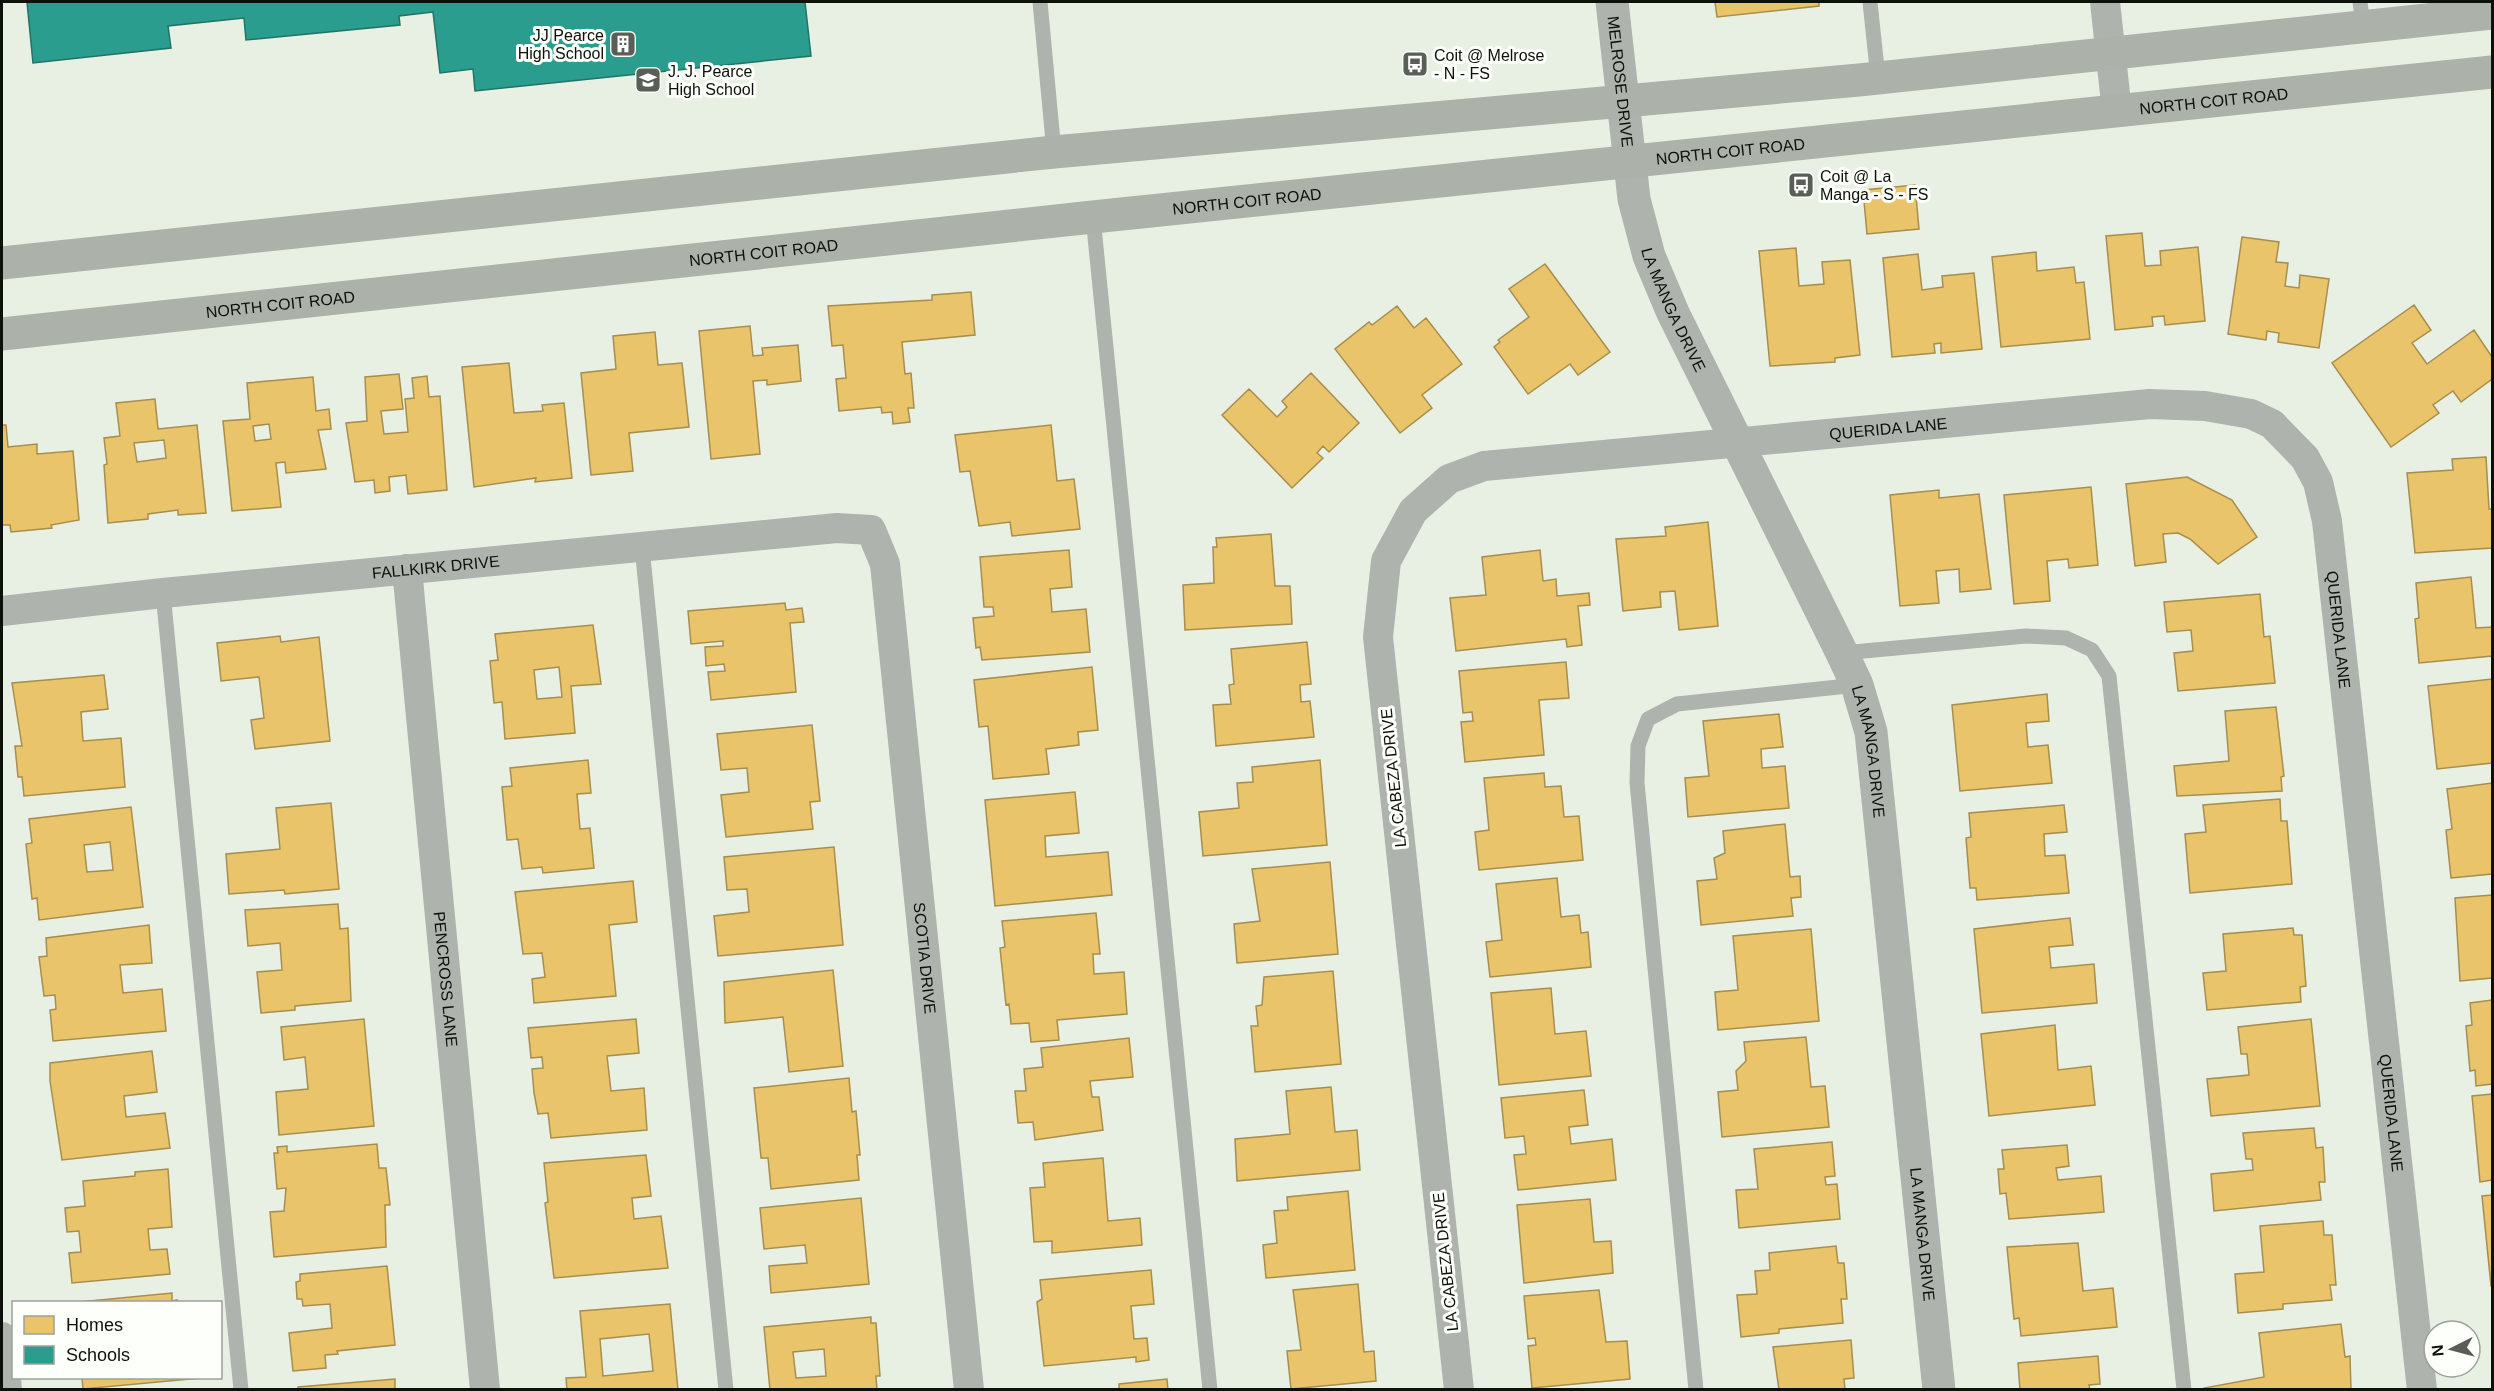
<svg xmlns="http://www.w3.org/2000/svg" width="2494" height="1391" font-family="Arial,sans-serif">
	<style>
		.homes { fill: #e9c46a; stroke: #a78e4d; stroke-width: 1.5; fill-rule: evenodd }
		.schools { fill: #2a9d8f; stroke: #217367; stroke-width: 1.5 }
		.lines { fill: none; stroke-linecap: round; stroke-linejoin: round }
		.service { stroke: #afb3ad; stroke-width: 15 }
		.minor { stroke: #afb3ad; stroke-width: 30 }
		.tertiary { stroke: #afb3ad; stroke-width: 33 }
		.secondary { stroke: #acb1aa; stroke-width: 33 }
		.labels { text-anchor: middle; stroke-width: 6; stroke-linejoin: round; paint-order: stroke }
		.poi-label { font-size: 16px; fill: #0c1109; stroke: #fcfffa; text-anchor: start }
		.street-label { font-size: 16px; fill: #0c1109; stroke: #fcfffa }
	</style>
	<rect width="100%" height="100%" fill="#e8f0e4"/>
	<!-- homes -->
	<path class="homes" d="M1715 2H1819V6L1717 17Z
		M1915 185 1919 229 1867 234 1863 190Z
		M2142 233 2145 266 2161 265 2160 251 2198 247 2205 321 2165 325 2164 316 2152 317 2153 326 2115 330 2106 236Z
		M2242 237 2279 242 2276 262 2288 263 2285 286 2299 288 2300 275 2329 279 2319 348 2278 342 2279 333 2267 331 2266 340 2228 334Z
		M1796 248 1799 286 1824 284 1822 262 1850 260 1860 355 1835 358V362L1770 366 1759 251Z
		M2036 252 2037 271 2074 267 2076 283 2084 282 2090 339 2001 347 1992 257Z
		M1918 254 1922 290 1943 287 1942 276 1974 273 1982 349 1941 353V343L1934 344 1935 353 1892 357 1883 258Z
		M1545 264 1610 352 1578 375 1570 364 1528 394 1494 347 1500 342 1498 340 1529 317 1509 289Z
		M971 292 975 335 902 342 905 374 911 373 914 408H908L910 422 893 424 892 412 882 413 881 407 839 411 836 379 846 378 843 345 832 346 828 306 932 300V295Z
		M2414 305 2431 330 2412 343 2427 364 2474 330 2492 357V379L2461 402 2453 391 2433 405 2439 413 2391 447 2332 363Z
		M1397 306 1414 328 1426 318 1462 364 1422 395 1432 408 1400 433 1335 349 1369 322 1372 325Z
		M750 326 753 356 763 355 762 348 798 345 801 381 767 385V380L753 381 760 454 711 459 699 331Z
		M655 332 658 365 682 363 689 427 629 433 633 471 591 475 581 373 616 369 613 336Z
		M509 363 514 413 543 411 542 405 564 403 572 478 535 482 536 478 474 487 462 367Z
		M1311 373 1359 423 1329 452 1323 446 1317 453 1323 458 1292 488 1222 415 1249 389 1277 417 1287 407 1282 401Z
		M399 374 403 409 381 411 384 434 408 432 405 399 414 398 412 378 427 376 429 397 440 396 447 490 408 494 406 475 389 477 390 491 375 493 374 480 355 482 346 423 367 421 365 377Z
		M313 377 316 411 329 409 331 429 318 430 326 469 286 473 285 462 276 463 281 507 232 511 223 421 250 419 247 383ZM269 424 271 439 255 441 253 426Z
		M155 399 158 429 197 425 206 513 178 515V510L148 514V519L108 523 104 465 107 464 104 438 120 436 116 403ZM164 440 166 458 137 462 134 443Z
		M2 425H6L8 447 37 444V454L73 451 79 520 51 525 52 528 11 532 10 525H2Z
		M1051 425 1057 481 1074 479 1080 529 1012 536 1010 522 979 526 970 471 960 472 955 435Z
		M2486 457 2489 509H2492V548L2415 553 2407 473 2453 470 2452 459Z
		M2187 477 2232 500 2257 537 2218 564 2190 539 2178 533 2163 534 2166 562 2135 566 2126 484Z
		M2091 487 2098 565 2069 568 2068 559 2047 561 2050 601 2014 604 2004 495Z
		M1939 490V498L1979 494 1991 589 1960 592 1959 569 1936 571 1939 603 1900 606 1890 495Z
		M1708 522 1718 626 1679 630 1675 591 1660 592 1661 607 1623 611 1616 539 1666 536 1665 527Z
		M1271 534 1275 586H1290L1292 624 1185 630 1183 585 1214 583 1213 547H1217L1216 538Z
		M1069 550 1072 587 1050 589 1052 612 1086 609 1090 652 982 660 980 647 976 648 973 618 994 616 993 607H984L980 557Z
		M1540 550 1543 581 1556 579 1557 596 1589 593 1590 605 1578 606 1582 645 1567 647 1566 639 1456 651 1450 598 1486 595 1482 557Z
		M2471 577 2476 628 2492 627V656L2419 663 2415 619 2419 618 2416 583Z
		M2260 594 2264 637 2270 636 2275 683 2178 691 2174 653 2193 651 2191 630 2167 632 2164 602Z
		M785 603 786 610 802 608 804 622 790 623 796 692 711 700 708 672 725 671 724 664 706 666 705 647 723 646V641L691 644 688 611Z
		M593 625 601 684 571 686 575 733 505 739 502 702 494 703 490 661 498 660 495 634ZM559 667 562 697 537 699 534 670Z
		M280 636 281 642 319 637 330 741 255 749 251 720 264 718 259 677 221 681 217 643Z
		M1307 642 1311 684 1300 685 1301 702 1310 701 1314 737 1216 746 1213 705 1231 704 1229 685 1234 684 1231 649Z
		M1566 662 1569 698 1539 700 1544 755 1465 762 1461 722 1473 721 1472 712 1463 713 1459 671Z
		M1092 667 1098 730 1078 732 1079 745 1046 749 1049 774 993 779 988 726 979 727 974 680Z
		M104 675 108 709 81 712 83 741 121 738 125 787 24 796 22 777H18L15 746H22L12 683Z
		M2492 679V763L2437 769 2428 686Z
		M2047 694 2049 721 2026 723 2028 747 2048 745 2052 783 1960 791 1952 705Z
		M2276 707 2284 776 2281 777 2282 791 2177 796 2174 766 2229 761 2225 711Z
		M1779 714 1783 747 1761 749 1762 768 1785 766 1789 808 1688 817 1685 778 1709 776 1703 721Z
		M812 725 820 801 810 802 813 829 726 837 721 795 749 792 747 768 721 770 717 734Z
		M588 760 591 793 577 794 580 829 590 828 594 868 543 873 542 867 522 869 518 839 507 840 502 787 512 786 510 768Z
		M1320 760 1327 845 1203 856 1199 812 1239 808 1237 783 1253 782 1252 767Z
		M1544 773 1545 787 1561 786 1564 817 1579 816 1583 860 1479 870 1475 832 1489 830 1484 778Z
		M2492 783V874L2451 878 2446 830 2452 829 2447 789Z
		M1075 792 1079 833 1045 836 1046 857 1108 852 1112 895 995 906 985 800Z
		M2280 799 2281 821H2287L2292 884 2190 893 2185 834 2206 832 2203 805Z
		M331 803 339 889 285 894 284 890 229 894 226 854 280 849 276 808Z
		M2064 805 2067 832 2044 834 2045 856 2065 855 2069 893 1977 900 1976 888H1970L1966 838 1971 837 1969 813Z
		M131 807 143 907 39 920 37 898 32 899 26 844 32 843 29 819ZM110 842 113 870 87 872 84 845Z
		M1785 824 1790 877 1800 876 1801 897 1791 898 1793 916 1701 925 1697 881 1717 879 1714 858 1725 853 1723 831Z
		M834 847 843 945 718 956 714 916 749 912 747 889 727 890 724 857Z
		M1330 862 1338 954 1237 963 1234 924 1260 921 1252 869Z
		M1557 878 1561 917 1579 915 1581 933 1588 932 1591 967 1490 977 1486 942 1502 940 1496 884Z
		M633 881 637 922 609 925 616 996 534 1003 532 979 545 977 542 953 523 954 515 892Z
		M2492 895V978L2460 981 2455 898Z
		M338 904 340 929 348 928 351 1001 295 1006V1010L261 1013 257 972 282 970 280 943 248 946 245 910Z
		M1096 913 1100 954H1093L1094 974 1124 972 1127 1014 1057 1020 1059 1040 1031 1042 1029 1023 1011 1024 1009 1004 1006 1005 1000 948 1005 947 1002 921Z
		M2070 918 2073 945 2049 947 2051 968 2094 964 2097 1003 1982 1013 1974 929Z
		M149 925 152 963 120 965 123 993 162 989 166 1031 53 1041 50 1010 56 1009 55 995 44 996 39 957 47 956 46 938Z
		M2293 928 2294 935H2302L2306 986 2300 987 2301 1002 2207 1010 2203 973 2226 971 2223 934Z
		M1811 929 1819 1021 1718 1030 1715 992 1738 990 1733 936Z
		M833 970 843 1066 789 1072 783 1017 725 1023 724 982Z
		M1333 971 1341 1064 1255 1072 1251 1026H1258L1256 1006 1262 1005 1264 977Z
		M1551 988 1555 1034 1586 1031 1591 1076 1499 1085 1491 993Z
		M2492 1000V1084L2476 1086 2475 1070 2470 1071 2466 1026 2472 1025 2470 1003Z
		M364 1019 374 1126 279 1135 276 1092 308 1089 305 1057 284 1060 281 1027Z
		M636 1019 639 1053 607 1056 611 1091 644 1088 647 1130 551 1138 548 1113 538 1114 534 1093 532 1069 543 1068 542 1057 531 1058 528 1028Z
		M2311 1019 2320 1106 2211 1116 2207 1079 2249 1075 2247 1054H2241L2238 1027Z
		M2055 1025 2058 1070 2091 1066 2095 1105 1989 1116 1981 1034Z
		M1806 1037 1811 1087 1825 1086 1829 1127 1722 1137 1718 1092 1738 1090 1736 1071 1746 1061 1744 1042Z
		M1129 1038 1133 1077 1090 1081 1092 1097H1099L1103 1130 1035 1140 1033 1122 1018 1123 1015 1091H1026L1024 1069 1043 1067 1041 1048Z
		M152 1051 157 1092 124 1096 126 1117 165 1113 170 1148 62 1160 50 1081V1063Z
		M849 1078 852 1112 856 1111 860 1155H857L859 1180 771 1189 768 1158H761L754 1088Z
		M1331 1087 1335 1132 1357 1130 1360 1170 1237 1181 1235 1139 1290 1134 1286 1091Z
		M1584 1090 1588 1125 1569 1127 1571 1144 1612 1139 1616 1180 1518 1190 1514 1155 1526 1154 1524 1136 1505 1138 1501 1098Z
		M2492 1094V1180L2480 1182 2472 1096Z
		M2314 1128 2316 1148 2323 1147 2325 1182H2319L2321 1200 2214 1211 2211 1174 2253 1170 2252 1159H2246L2243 1133Z
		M1832 1142 1835 1176 1825 1177 1826 1185 1837 1184 1840 1219 1739 1228 1736 1190 1758 1189 1754 1149Z
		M377 1144 379 1168H386L390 1205H385L386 1247 274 1257 270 1212 284 1211 286 1188 277 1189 274 1153H278L277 1147 287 1146V1152Z
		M2067 1145 2069 1166 2056 1168 2058 1180 2101 1176 2104 1212 2009 1219 2006 1193 2000 1194 1998 1169H2004L2002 1150Z
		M646 1155 651 1196 632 1198 634 1219 661 1216 668 1268 554 1278 545 1203 548 1202 544 1163Z
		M1103 1158 1108 1221 1140 1218 1142 1245 1052 1253V1241L1034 1242 1030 1188 1045 1187 1043 1163Z
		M168 1169 172 1227 148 1229 150 1250 167 1249 170 1274 72 1283 69 1253 81 1252 79 1231 67 1232 65 1208 85 1206 83 1181 135 1176V1172Z
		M1348 1191 1355 1270 1266 1278 1263 1245 1277 1243 1274 1211 1288 1210 1287 1197Z
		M2492 1195V1286H2491L2482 1196Z
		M861 1198 869 1284 771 1293 769 1266 807 1263 805 1245 764 1249 760 1208Z
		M1590 1199 1594 1242 1611 1241 1613 1273 1524 1283 1517 1205Z
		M2323 1221 2324 1235H2332L2336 1285H2330L2332 1300 2283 1304V1309L2238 1313 2235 1274 2264 1272 2260 1226Z
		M2078 1243 2083 1291 2113 1288 2117 1327 2021 1336 2019 1318 2014 1319 2007 1247Z
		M1836 1246 1838 1263H1844L1847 1299H1841L1843 1323 1779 1329V1333L1741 1337 1737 1295 1757 1294 1755 1271 1770 1270 1769 1253Z
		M387 1266 395 1345 337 1351 338 1354 325 1355 326 1368 293 1371 289 1333 332 1328 330 1304 303 1306 302 1299H297L296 1282 300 1281V1274Z
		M1151 1270 1154 1304 1131 1306 1134 1339 1147 1338 1149 1360 1136 1362V1357L1044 1366 1037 1302 1042 1299 1040 1280Z
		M1358 1284 1364 1352 1374 1351 1376 1381 1291 1389 1287 1351 1301 1350 1293 1290Z
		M1599 1290 1606 1342 1627 1341 1630 1379 1532 1388 1528 1346 1536 1345 1535 1338 1528 1339 1524 1296Z
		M172 1293V1301L177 1300V1302H79Z
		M670 1304 678 1390H567L566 1378 586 1377 580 1311ZM649 1334 653 1371 603 1376 600 1339Z
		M871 1317V1323H876L880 1376H876L877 1390H770L764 1327ZM824 1349 826 1376 796 1378 793 1352Z
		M2341 1324 2345 1357 2350 1356 2351 1390H2204V1388L2264 1377 2259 1333Z
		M1851 1340 1854 1378 1844 1379 1845 1390H1779L1773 1347Z
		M2098 1356 2100 1384 2089 1385 2090 1390H2020L2018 1363Z
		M82 1378H201L83 1389Z
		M395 1379V1390H298V1387Z
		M1167 1379 1168 1390H1119V1384Z"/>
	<!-- schools -->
	<path class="schools" d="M27 2H805L811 56 475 91 473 69 440 73 433 12 399 16 400 25 246 40 244 18 168 26 171 48 33 63Z"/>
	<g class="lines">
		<!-- service -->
		<path class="service" d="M1040 2 1054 152
			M1870 2 1878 78
			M2360 2 2363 25
			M1093 217 1210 1390
			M642 547 726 1390
			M163 593 241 1390
			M1842 653 2026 636 2066 638 2092 650 2109 676 2184 1390
			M1696 1390 1637 783 1638 746 1648 719 1677 704 1857 685"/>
		<!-- minor -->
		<g class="minor">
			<path d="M2105 2 2117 112"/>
			<path id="s1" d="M407 569 485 1390"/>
			<path id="s2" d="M2 611 163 593 837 528 871 530 885 564 969 1390"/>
			<path d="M2 1337 7 1390"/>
			<path id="s3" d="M1459 1390 1378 637 1386 561 1413 511 1449 479 1484 466 2150 404 2205 406 2251 414 2272 424 2305 458 2318 482 2327 521 2422 1390"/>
		</g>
		<!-- tertiary -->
		<path class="tertiary" id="s4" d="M1612 2 1634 199 1649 256 1673 313 1842 653 1857 685 1871 732 1939 1390"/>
		<!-- secondary -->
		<g class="secondary">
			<path d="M2 263 1054 152 1859 80 2492 13"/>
			<path id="s5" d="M2 334 1093 217 2492 72"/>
		</g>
	</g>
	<!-- icons -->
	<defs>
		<symbol id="building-square" viewBox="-11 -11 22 22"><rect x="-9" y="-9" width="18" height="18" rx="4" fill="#595f56" stroke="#fcfffa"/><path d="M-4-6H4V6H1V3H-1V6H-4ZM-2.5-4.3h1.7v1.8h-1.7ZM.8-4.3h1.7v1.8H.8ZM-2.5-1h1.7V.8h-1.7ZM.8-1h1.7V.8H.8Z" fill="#fff"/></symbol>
		<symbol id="bus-square" viewBox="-11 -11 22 22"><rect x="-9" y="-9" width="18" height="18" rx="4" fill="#595f56" stroke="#fcfffa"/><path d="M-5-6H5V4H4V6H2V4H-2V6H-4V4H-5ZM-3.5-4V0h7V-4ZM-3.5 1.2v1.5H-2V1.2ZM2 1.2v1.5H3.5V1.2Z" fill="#fff"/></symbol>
		<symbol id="school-square" viewBox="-11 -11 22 22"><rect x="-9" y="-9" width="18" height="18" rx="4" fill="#595f56" stroke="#fcfffa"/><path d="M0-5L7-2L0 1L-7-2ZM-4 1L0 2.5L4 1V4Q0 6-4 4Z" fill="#fff"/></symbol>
	</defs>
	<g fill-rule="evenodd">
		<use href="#building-square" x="608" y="29" width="30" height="30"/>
		<use href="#bus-square" x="1400" y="49" width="30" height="30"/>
		<use href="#school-square" x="633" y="65" width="30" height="30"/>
		<use href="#bus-square" x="1786" y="170" width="30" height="30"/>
	</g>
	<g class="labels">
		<!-- poi labels -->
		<g class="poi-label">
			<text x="604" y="41" text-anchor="end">JJ Pearce<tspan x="604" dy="18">High School</tspan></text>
			<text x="1434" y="61">Coit @ Melrose<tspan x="1434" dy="18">- N - FS</tspan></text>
			<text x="668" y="77">J. J. Pearce<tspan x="668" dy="18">High School</tspan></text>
			<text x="1820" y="182">Coit @ La<tspan x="1820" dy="18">Manga - S - FS</tspan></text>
		</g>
		<!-- street labels -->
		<g class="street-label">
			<text dy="6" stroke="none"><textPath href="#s4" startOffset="80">MELROSE DRIVE</textPath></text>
			<text dy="6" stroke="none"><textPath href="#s5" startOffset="2224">NORTH COIT ROAD</textPath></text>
			<text dy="6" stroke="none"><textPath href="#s5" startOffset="1738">NORTH COIT ROAD</textPath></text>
			<text dy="6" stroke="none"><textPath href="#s5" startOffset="1252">NORTH COIT ROAD</textPath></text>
			<text dy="6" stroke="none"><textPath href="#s5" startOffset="766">NORTH COIT ROAD</textPath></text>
			<text dy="6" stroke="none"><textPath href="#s5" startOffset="280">NORTH COIT ROAD</textPath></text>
			<text dy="6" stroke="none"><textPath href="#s4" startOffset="316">LA MANGA DRIVE</textPath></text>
			<text dy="6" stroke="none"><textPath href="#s3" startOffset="1382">QUERIDA LANE</textPath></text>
			<text dy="6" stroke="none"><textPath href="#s2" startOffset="436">FALLKIRK DRIVE</textPath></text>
			<text dy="6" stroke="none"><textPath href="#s3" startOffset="1994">QUERIDA LANE</textPath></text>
			<text dy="6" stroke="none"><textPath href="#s4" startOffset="802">LA MANGA DRIVE</textPath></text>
			<text transform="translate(1393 778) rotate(-96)" y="6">LA CABEZA DRIVE</text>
			<text dy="6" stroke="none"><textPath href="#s2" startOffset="1306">SCOTIA DRIVE</textPath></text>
			<text dy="6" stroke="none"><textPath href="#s1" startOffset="412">PENCROSS LANE</textPath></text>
			<text dy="6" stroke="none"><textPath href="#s3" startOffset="2480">QUERIDA LANE</textPath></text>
			<text dy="6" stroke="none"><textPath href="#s4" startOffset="1288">LA MANGA DRIVE</textPath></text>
			<text transform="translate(1445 1262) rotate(-96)" y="6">LA CABEZA DRIVE</text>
		</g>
	</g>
	<!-- border -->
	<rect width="2494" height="1391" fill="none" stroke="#0c1109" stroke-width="6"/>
	<!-- legend -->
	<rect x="12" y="1301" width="210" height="78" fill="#fcfffa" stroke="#9ca09a" stroke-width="1.5"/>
	<rect x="24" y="1316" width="30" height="18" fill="#e9c46a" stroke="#9ca09a" stroke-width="1.5"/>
	<text x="66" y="1331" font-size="18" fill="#0c1109">Homes</text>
	<rect x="24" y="1346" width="30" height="18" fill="#2a9d8f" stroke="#9ca09a" stroke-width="1.5"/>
	<text x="66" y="1361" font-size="18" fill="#0c1109">Schools</text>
	<!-- north arrow -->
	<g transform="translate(2452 1349) rotate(264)"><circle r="28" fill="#fcfffa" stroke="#9ca09a" stroke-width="1.5"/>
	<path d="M0-4.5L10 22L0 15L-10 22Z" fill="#595f56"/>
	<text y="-9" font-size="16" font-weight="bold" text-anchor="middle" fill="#0c1109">N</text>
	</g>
</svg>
